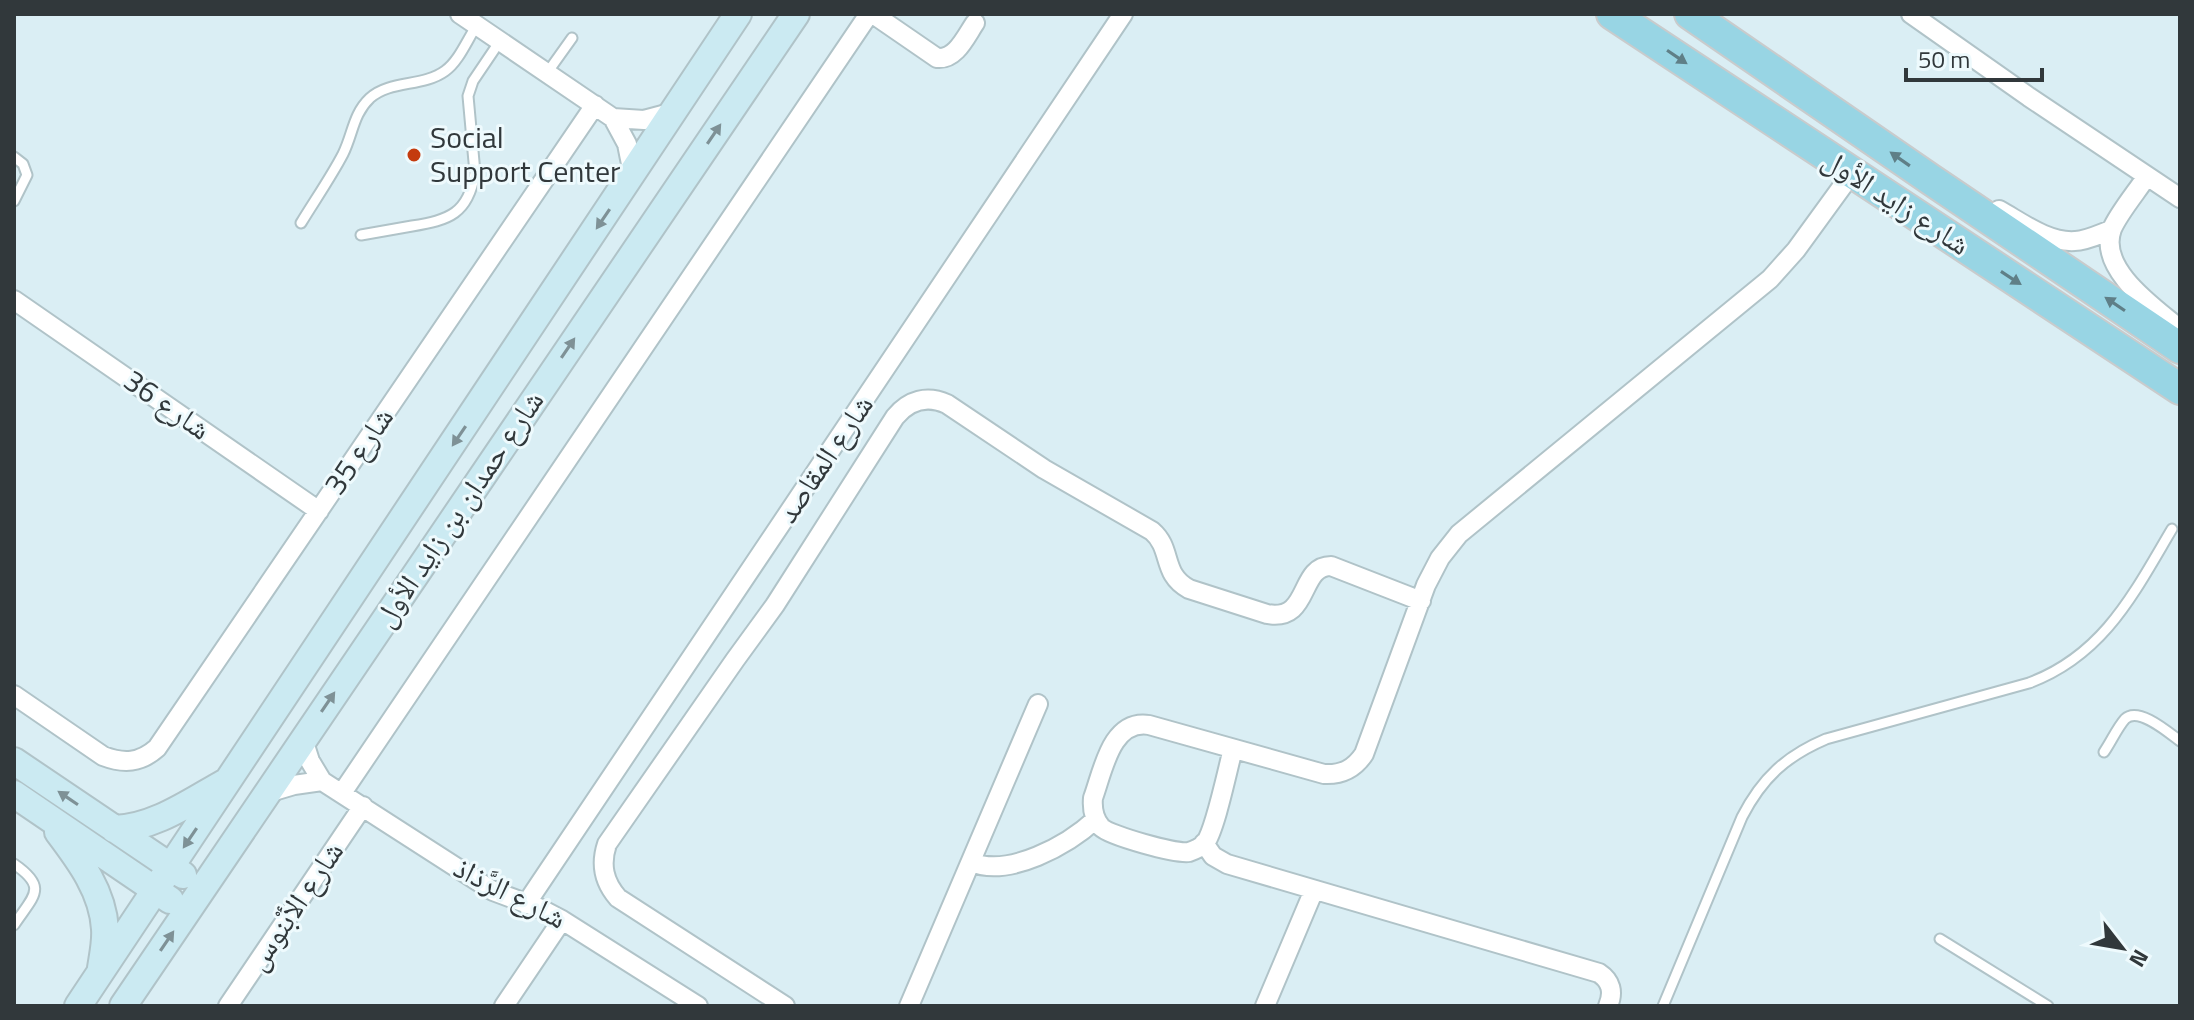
<svg xmlns="http://www.w3.org/2000/svg" width="2194" height="1020" font-family="'Titillium Web','Noto Naskh Arabic',sans-serif">
	<style>
		.lines { fill: none; stroke-linecap: round; stroke-linejoin: round }
		.lane-casing { stroke: #b0c3c8; stroke-width: 13 }
		.street-casing { stroke: #b0c3c8; stroke-width: 22 }
		.secondary-casing { stroke: #b0c3c8; stroke-width: 30 }
		.primary-casing { stroke: #c9cbcc; stroke-width: 34 }
		.lane { stroke: #fff; stroke-width: 9 }
		.street { stroke: #fff; stroke-width: 18 }
		.secondary { stroke: #cbeaf2; stroke-width: 26 }
		.primary { stroke: #98d5e4; stroke-width: 30 }
		.oneway { fill: #5f7f87 }
		.oneway2 { fill: #7e9196 }
		.poi-dot { fill: #c43b0e; stroke: #eefafd; stroke-width: 3 }
		.labels { text-anchor: middle; stroke-width: 6; stroke-linejoin: round; paint-order: stroke }
		.poi-label { font-size: 30px; fill: #31383b; stroke: #eefafd; text-anchor: start }
		.street-label { font-size: 30px; fill: #31383b; stroke: #eefafd }
	</style>
	<rect width="100%" height="100%" fill="#daeef4"/>
	<g class="lines">
		<defs>
			<path id="lane" d="M547 73 572 38
				M14 157 23 164 27 175 14 201
				M301 223C315 200 331 177 343 154 353 134 353 114 370 98 390 80 423 87 445 71 459 61 467 40 477 25
				M361 235C378 232 395 229 412 226 449 220 468 214 475 173L468 96 473 81 500 41
				M2104 752C2111 742 2117 728 2125 719 2138 706 2168 732 2180 741
				M14 864C49 888 33 896 14 925
				M1940 939 2048 1006
				M1663 1006 1742 817C1762 778 1786 756 1826 739L2029 683C2104 655 2134 593 2172 529"/>
			<path id="street" d="M460 14 613 118 644 120 674 112
				M873 14 937 58C956 60 966 36 975 23
				M1911 14 2029 97 2180 198
				M613 118 627 144 633 174
				M2147 176C2138 190 2118 214 2112 229 2097 269 2155 308 2180 329
				M1999 210C2021 222 2048 243 2075 241 2086 241 2100 234 2111 230
				M14 300 319 511
				M14 695 103 756C124 764 140 763 157 748L595 105
				M303 739 310 761 322 781 493 891 539 908 562 920 698 1006
				M1233 749C1228 767 1215 831 1205 843 1201 847 1195 850 1189 852 1176 854 1110 836 1101 827 1094 819 1092 809 1093 798 1103 771 1111 719 1149 725L1324 774C1342 775 1354 769 1364 754L1426 585 1440 558 1459 534 1770 279 1796 250 1852 173
				M267 793 294 785 322 781
				M342 793 869 14
				M1204 843 1213 856 1227 864 1599 973C1611 981 1614 992 1608 1006
				M971 862C1009 878 1068 845 1096 819
				M526 904 1123 14
				M228 1006 363 806
				M504 1006 562 920
				M785 1006 618 898C604 882 600 865 607 844L735 660 775 605 895 417C909 400 927 395 947 404L1044 469 1152 531C1173 549 1161 574 1189 589L1267 614C1311 622 1298 566 1331 566L1421 601
				M909 1006 1038 704
				M1265 1006 1314 890"/>
			<path id="secondary" d="M14 761 183 875
				M14 794 170 900
				M114 829C154 828 190 802 224 783
				M58 832C80 861 103 892 105 929 106 942 103 955 101 968
				M78 1006 738 14
				M123 1006 796 14"/>
			<path id="primary" d="M1612 14 2180 389
				M1690 14 1930 179 2180 348"/>
		</defs>
		<!-- lane casing -->
		<use href="#lane" class="lane-casing"/>
		<!-- street casing -->
		<use href="#street" class="street-casing"/>
		<!-- secondary casing -->
		<use href="#secondary" class="secondary-casing"/>
		<!-- primary casing -->
		<use href="#primary" class="primary-casing"/>
		<!-- lane -->
		<use href="#lane" class="lane"/>
		<!-- street -->
		<use href="#street" class="street"/>
		<!-- secondary -->
		<use href="#secondary" class="secondary"/>
		<!-- primary -->
		<use href="#primary" class="primary"/>
	</g>
	<!-- one-way arrows -->
	<defs><path id="oneway-solid" d="M-6-.8H1V-3.2L6.5 0L1 3.2V.8H-6Z" transform="scale(2)"/></defs>
	<g class="oneway">
		<use href="#oneway-solid" transform="translate(1677 57) rotate(34)"/>
		<use href="#oneway-solid" transform="translate(1900 159) rotate(-145)"/>
		<use href="#oneway-solid" transform="translate(2011 278) rotate(33)"/>
		<use href="#oneway-solid" transform="translate(2115 304) rotate(-146)"/>
	</g>
	<g class="oneway2">
		<use href="#oneway-solid" transform="translate(714 134) rotate(-56)"/>
		<use href="#oneway-solid" transform="translate(603 219) rotate(124)"/>
		<use href="#oneway-solid" transform="translate(568 348) rotate(-56)"/>
		<use href="#oneway-solid" transform="translate(459 436) rotate(124)"/>
		<use href="#oneway-solid" transform="translate(328 702) rotate(-56)"/>
		<use href="#oneway-solid" transform="translate(68 798) rotate(-146)"/>
		<use href="#oneway-solid" transform="translate(190 838) rotate(124)"/>
		<use href="#oneway-solid" transform="translate(167 941) rotate(-56)"/>
	</g>
	<!-- markers -->
	<circle class="poi-dot" cx="414" cy="155" r="8"/>
	<g class="labels">
		<!-- poi labels -->
		<g class="poi-label">
			<text x="430" y="148">Social<tspan x="430" dy="34">Support Center</tspan></text>
		</g>
		<!-- street labels -->
		<g class="street-label">
			<text transform="translate(1896 202) rotate(33)" y="10">شارع زايد الأول</text>
			<text transform="translate(167 405) rotate(35)" y="10">شارع 36</text>
			<text transform="translate(359 451) rotate(-56)" y="10">شارع 35</text>
			<text transform="translate(825 459) rotate(-56)" y="10">شارع المقاصد</text>
			<text transform="translate(459 509) rotate(-56)" y="10">شارع حمدان بن زايد الأول</text>
			<text transform="translate(510 893) rotate(27)" y="10">شارع الرَّذاذ</text>
			<text transform="translate(295 906) rotate(-56)" y="10">شارع الأبْنوس</text>
		</g>
	</g>
	<!-- border -->
	<rect width="2194" height="1020" fill="none" stroke="#31383b" stroke-width="32"/>
	<!-- north arrow -->
	<g transform="translate(2122 948) rotate(121)" stroke="#eefafd" stroke-width="6" paint-order="stroke">
	<path d="M0-6L14 30L0 20L-14 30Z" fill="#31383b"/>
	<text y="-12" font-size="22" font-weight="bold" text-anchor="middle" fill="#31383b">N</text>
	</g>
	<!-- scale -->
	<path d="M1906 68v12h136v-12" fill="none" stroke="#31383b" stroke-width="4"/>
	<text x="1918" y="68" font-size="24" fill="#31383b" stroke="#eefafd" stroke-width="6" paint-order="stroke">50 m</text>
</svg>
